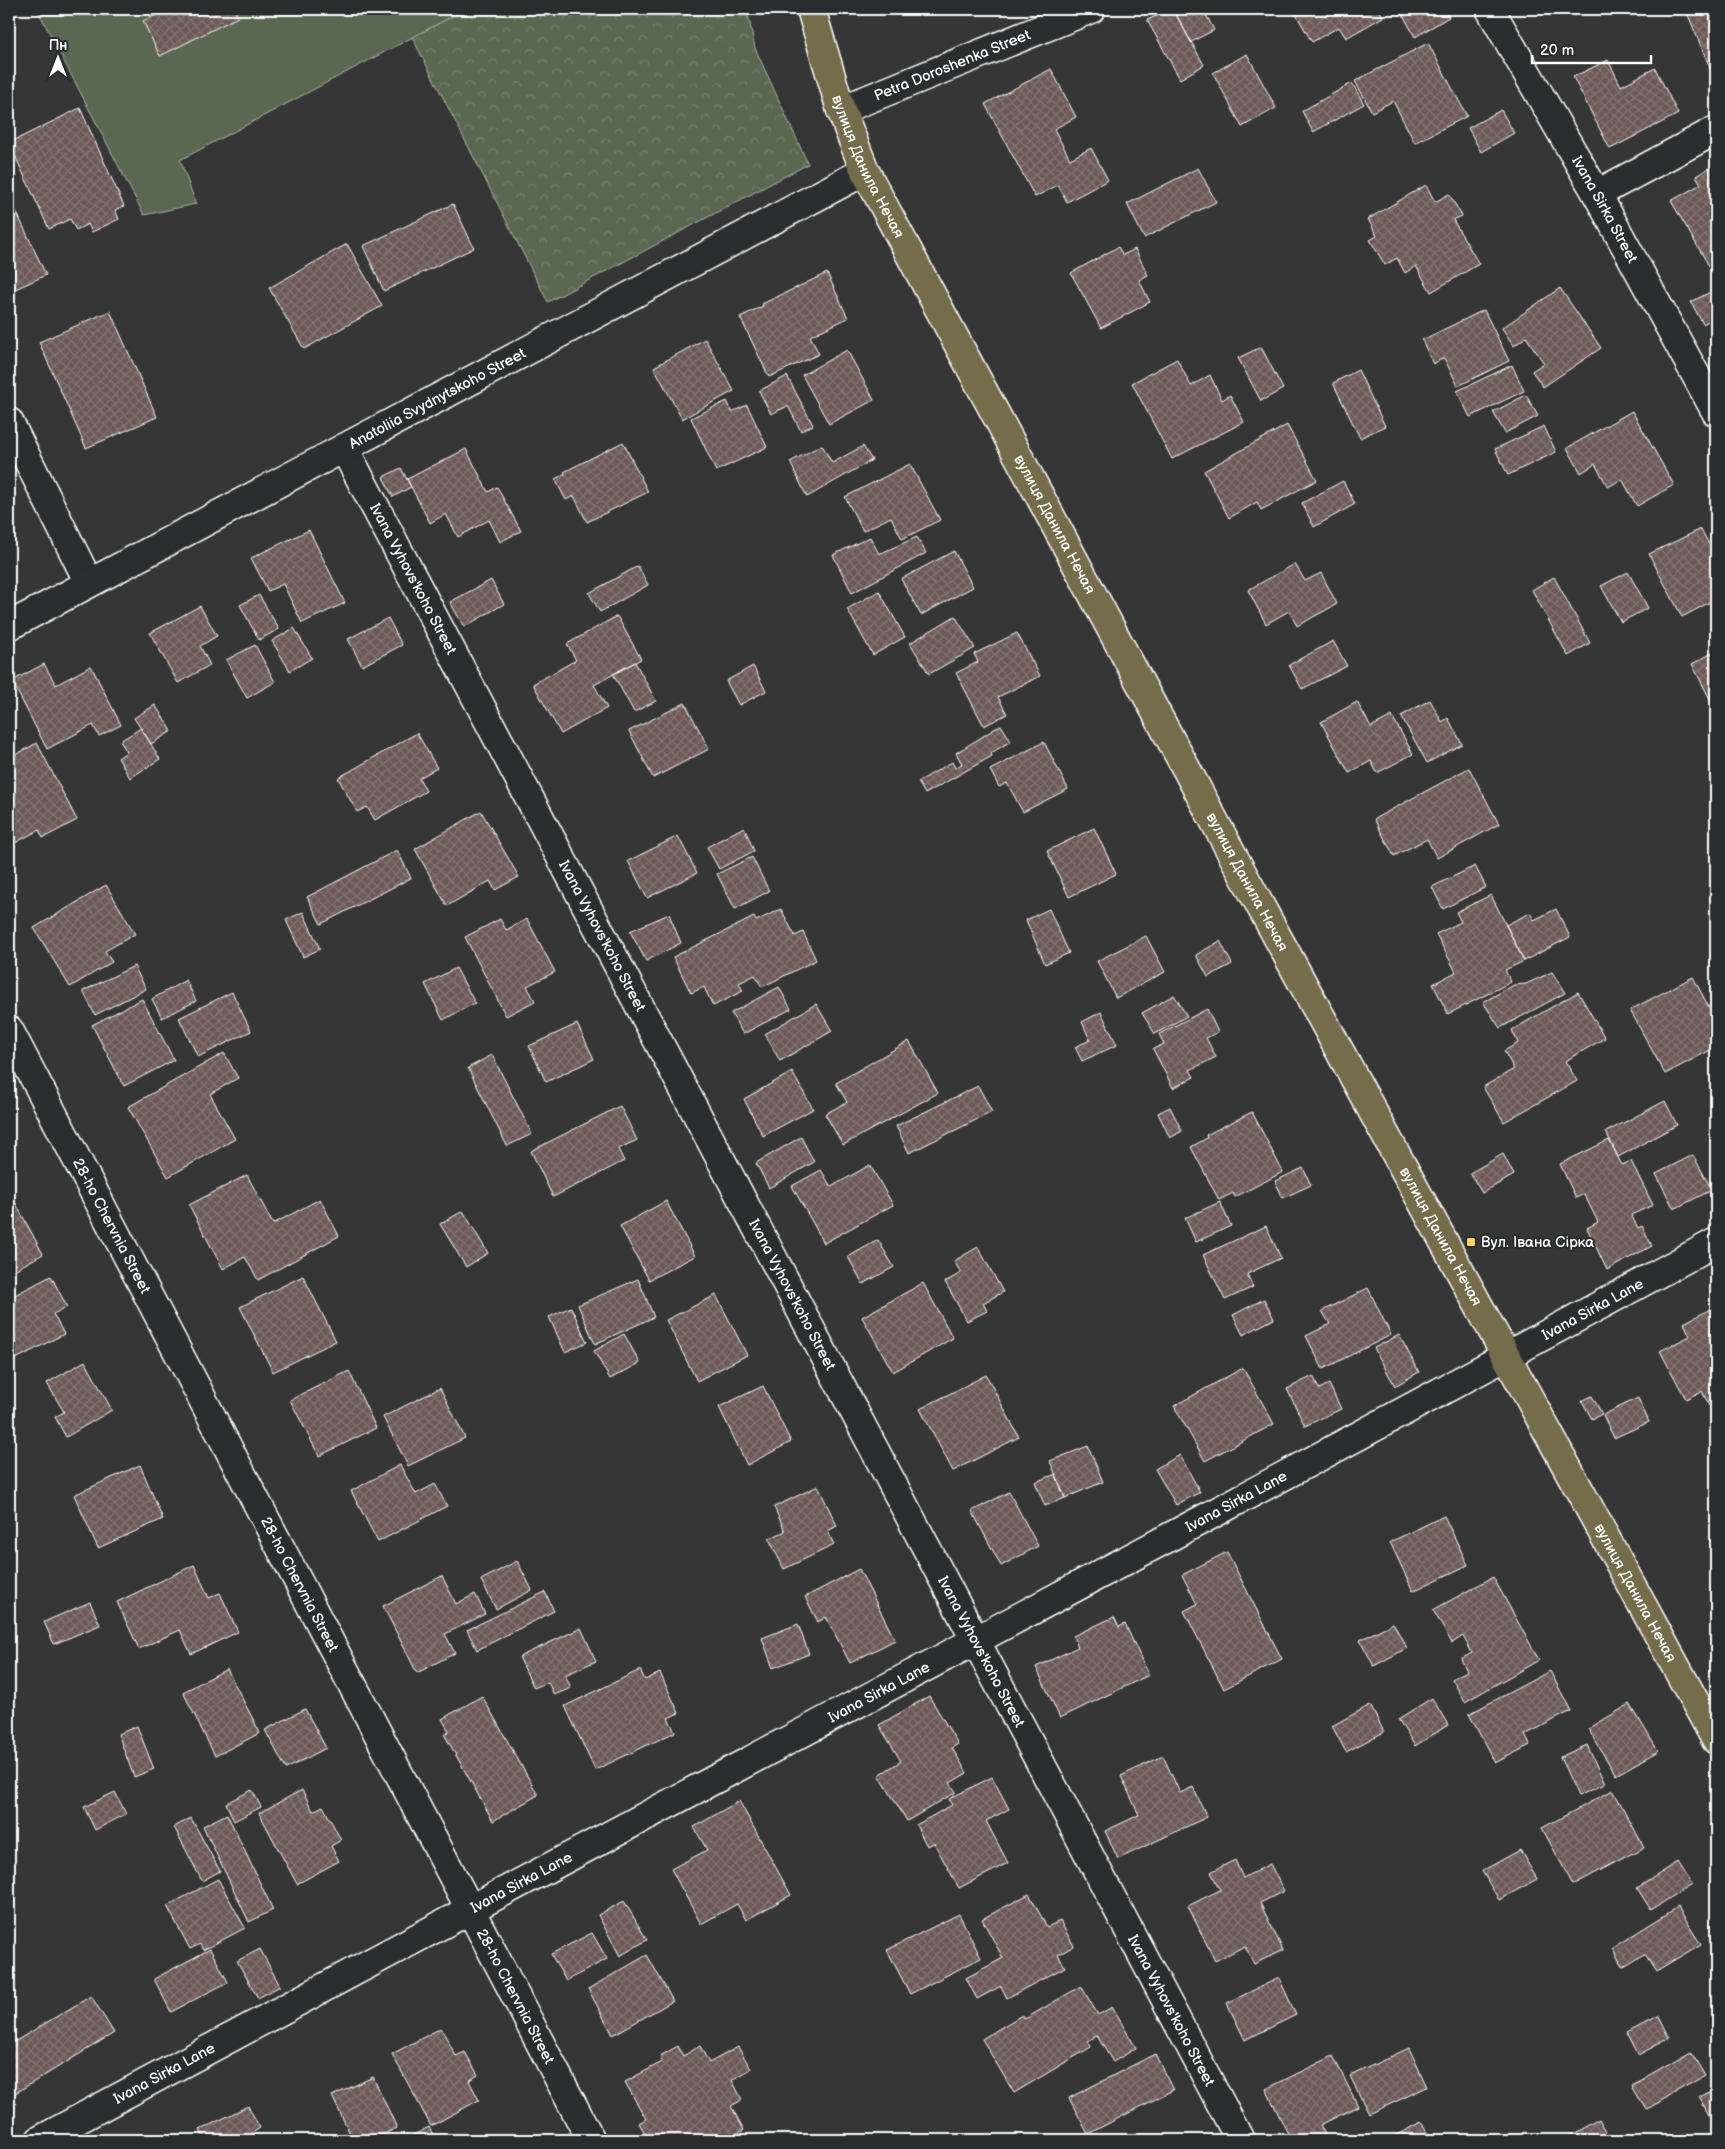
<svg xmlns="http://www.w3.org/2000/svg" width="1725" height="2149" font-family="'Balsamiq Sans',sans-serif">
	<style>
		.forest { fill: url(#forest-crowns); stroke: #acb4a8 }
		.park { fill: #5a6851; stroke: #acb4a8 }
		.building { fill: url(#building-cross-hatch); stroke: #fff }
		.lines { fill: none; stroke-linecap: round; stroke-linejoin: round }
		.minor-casing { stroke: #fff; stroke-width: 31 }
		.major-casing { stroke: #fff; stroke-width: 31 }
		.minor { stroke: #2a2d2e; stroke-width: 28 }
		.major { stroke: #746c4b; stroke-width: 28 }
		.poi-dot { fill: #ffd166; stroke: #2a2d2e; stroke-width: 2 }
		.labels { text-anchor: middle; stroke-width: 4; stroke-linejoin: round; paint-order: stroke }
		.street-label { font-size: 15px; fill: #fff; stroke: #2a2d2e }
		.poi-label { font-size: 15px; fill: #fff; stroke: #2a2d2e; text-anchor: start }
	</style>
	<defs>
		<pattern id="forest-crowns" width="20" height="18" patternUnits="userSpaceOnUse" patternTransform="scale(1.25)"><rect width="20" height="18" fill="#5a6851"/><path d="M2 6a3 3 0 1 1 6 0M12 15a3 3 0 1 1 6 0" fill="none" stroke="#737f6b"/></pattern>
		<pattern id="building-cross-hatch" width="8" height="8" patternUnits="userSpaceOnUse" patternTransform="scale(1.25)"><rect width="8" height="8" fill="#6c5a58"/><path d="M0 0l8 8M0 8l8-8" fill="none" stroke="#827371"/></pattern>
	</defs>
	<rect width="100%" height="100%" fill="#373636"/>
	<filter id="ink" filterUnits="userSpaceOnUse"><feTurbulence type="fractalNoise" baseFrequency=".02" numOctaves="2"/><feDisplacementMap in="SourceGraphic" scale="10" xChannelSelector="R" yChannelSelector="G"/><feConvolveMatrix kernelMatrix="1 2 1 2 8 2 1 2 1" color-interpolation-filters="sRGB"/></filter>
	<g filter="url(#ink)">
		<!-- forest -->
		<path class="forest" d="M466 9H747L755 48 808 164 548 302 412 37Z"/>
		<!-- park -->
		<path class="park" d="M37 9H466L180 160 196 204 144 215Z"/>
		<!-- building -->
		<path class="building" d="M170 9H234L238 17 160 56 143 21Z
			M1173 9H1203L1214 30 1191 42Z
			M1173 9 1204 65 1180 79 1147 20Z
			M1293 9H1379L1383 17 1346 38 1339 27 1312 42Z
			M1409 9H1444L1449 17 1415 37 1402 13Z
			M1702 9H1716V73L1713 75 1688 15Z
			M1428 43 1467 116 1415 143 1393 101 1372 112 1355 81Z
			M1247 54 1276 108 1242 127 1213 73Z
			M1608 60 1621 86 1655 68 1678 114 1610 149 1573 77Z
			M1051 69 1076 117 1054 129 1070 159 1091 148 1108 180 1067 202 1058 185 1035 197 985 104Z
			M1352 83 1364 104 1313 132 1302 111Z
			M80 108 124 206 115 210 119 219 92 232 88 224 76 230 70 219 49 229 9 143Z
			M1501 110 1514 133 1481 152 1468 128Z
			M1716 164V269L1712 271 1671 201 1701 184 1696 176Z
			M1198 168 1216 202 1144 238 1127 204Z
			M1426 185 1435 202 1449 194 1462 216 1453 220 1479 264 1431 292 1416 266 1405 273 1397 258 1385 265 1370 240 1377 236 1368 219Z
			M9 196 46 275 9 292Z
			M453 204 474 248 384 291 363 246Z
			M347 244 382 306 304 349 269 288Z
			M1118 247 1123 255 1135 249 1148 275 1139 280 1150 302 1101 328 1071 273Z
			M827 273 848 318 810 336 819 354 769 377 740 317 763 306 762 304Z
			M1560 288 1601 348 1543 387 1532 371 1544 363 1526 337 1514 346 1502 328Z
			M1716 289V317L1703 324 1691 302Z
			M1484 310 1509 361 1458 386 1444 358 1433 364 1422 340Z
			M110 311 157 417 86 448 39 342Z
			M705 339 734 391 682 419 654 367Z
			M1261 347 1283 389 1261 401 1238 358Z
			M847 350 874 400 829 424 802 375Z
			M1177 359 1191 386 1210 375 1222 400 1230 395 1244 422 1172 459 1132 383Z
			M1512 365 1524 391 1470 417 1457 391Z
			M1358 370 1385 426 1360 438 1333 383Z
			M787 376 813 425 801 431 788 406 771 414 759 391Z
			M1526 395 1538 416 1505 433 1493 412Z
			M727 401 732 412 747 405 767 447 716 471 691 418Z
			M1632 411 1674 485 1637 506 1622 479 1608 487 1595 464 1581 473 1567 448Z
			M1287 425 1317 480 1261 510 1257 502 1229 518 1204 471Z
			M1544 426 1556 452 1508 475 1495 449Z
			M623 442 648 492 587 522 574 496 566 500 555 479 565 474 564 472Z
			M822 445 832 463 863 446 872 460 807 497 790 462Z
			M466 449 488 492 497 487 521 531 500 542 489 520 458 537 446 514 430 523 407 479Z
			M910 464 940 520 902 539 891 517 863 531 845 497Z
			M401 468 411 487 393 497 383 477Z
			M1343 481 1355 504 1314 527 1302 503Z
			M1701 529 1716 558V599L1682 617 1649 554Z
			M309 530 345 603 302 623 283 584 268 591 251 558Z
			M870 537 879 554 917 537 926 553 852 593 833 555Z
			M954 551 973 587 921 615 901 579Z
			M1295 564 1305 581 1321 573 1337 604 1297 626 1289 611 1266 624 1248 590Z
			M638 566 648 585 600 612 589 593Z
			M1628 572 1648 608 1621 622 1601 586Z
			M1554 577 1590 643 1568 656 1532 590Z
			M491 580 504 604 464 627 450 602Z
			M879 591 905 637 873 655 847 609Z
			M259 595 279 629 259 640 240 605Z
			M200 606 217 636 200 646 210 665 178 683 150 633Z
			M617 616 641 659 594 685 607 708 561 734 533 684 576 660 567 644Z
			M955 616 975 648 929 674 910 643Z
			M388 618 402 645 362 666 348 639Z
			M294 628 312 658 290 671 272 641Z
			M1017 633 1040 676 998 697 1007 714 984 726 956 673 978 662 974 654Z
			M1333 641 1347 666 1302 689 1289 665Z
			M255 645 275 682 247 698 226 660Z
			M1716 651V703L1713 705 1692 664Z
			M635 662 656 701 634 712 613 674Z
			M44 664 56 685 91 666 121 725 99 736 93 725 47 749 12 681Z
			M753 666 766 691 739 705 726 681Z
			M1430 700 1442 722 1448 718 1462 744 1427 763 1401 716Z
			M1357 702 1371 727 1392 716 1413 754 1377 773 1371 761 1349 773 1321 722Z
			M685 703 709 749 653 778 629 731Z
			M155 705 172 731 151 744 134 718Z
			M1001 725 1011 741 991 753 992 756 925 794 918 782 952 762 955 768 962 764 956 753Z
			M141 728 160 759 130 778 118 758 127 752 120 741Z
			M417 733 437 768 419 778 426 791 375 820 367 807 357 812 338 778Z
			M9 742 15 755 37 743 77 820 43 838 39 830 9 846Z
			M1044 742 1068 789 1023 812 1007 783 999 787 990 770Z
			M1469 768 1499 824 1437 858 1427 839 1394 856 1374 819Z
			M481 811 519 877 495 890 490 881 447 906 415 849Z
			M744 827 754 851 719 869 707 847Z
			M1094 828 1116 874 1069 897 1047 851Z
			M678 836 697 873 647 898 628 861Z
			M397 850 411 878 321 924 307 897Z
			M752 857 769 891 735 909 717 874Z
			M1475 866 1486 887 1443 909 1432 887Z
			M106 885 135 934 105 951 112 962 70 987 34 928Z
			M1491 895 1524 961 1505 970 1511 982 1448 1014 1433 984 1456 972 1436 934 1461 922 1456 912Z
			M781 909 795 936 803 932 816 960 762 987 755 975 739 983 743 991 713 1006 704 987 691 993 673 957 754 917 756 921Z
			M1049 909 1069 953 1045 964 1026 920Z
			M1556 909 1570 937 1524 961 1506 925 1530 913 1534 920Z
			M303 912 320 949 303 957 286 920Z
			M669 914 681 943 646 961 630 931Z
			M500 919 506 930 527 919 555 972 527 986 535 1001 506 1016 465 937Z
			M1146 936 1165 972 1116 998 1097 961Z
			M1220 941 1232 964 1208 977 1196 955Z
			M134 966 146 989 95 1015 83 991Z
			M456 968 475 1003 443 1020 425 984Z
			M1552 972 1565 993 1500 1028 1483 1002 1514 985 1526 984Z
			M1693 977 1716 1021V1047L1665 1074 1630 1010Z
			M186 980 196 1001 162 1018 152 999Z
			M779 987 791 1009 743 1034 731 1013Z
			M232 992 251 1031 198 1057 179 1018Z
			M1578 992 1605 1038 1565 1061 1577 1081 1504 1122 1483 1087 1514 1069 1504 1051 1518 1043 1512 1030Z
			M1174 995 1187 1016 1155 1034 1142 1013Z
			M142 999 174 1060 124 1086 92 1025Z
			M816 1004 832 1031 780 1061 765 1034Z
			M1207 1009 1218 1032 1206 1038 1216 1057 1190 1070 1194 1077 1173 1088 1153 1049 1164 1044 1159 1034Z
			M1101 1012 1117 1045 1082 1061 1075 1047 1090 1040 1082 1022Z
			M577 1024 594 1059 546 1082 529 1046Z
			M909 1041 938 1093 843 1145 825 1114 847 1102 836 1083Z
			M224 1053 238 1078 210 1094 235 1139 168 1177 128 1107Z
			M492 1055 532 1134 507 1146 468 1068Z
			M792 1072 813 1109 763 1136 744 1099Z
			M978 1086 992 1112 909 1153 896 1126Z
			M1665 1101 1677 1125 1618 1157 1606 1132Z
			M620 1106 637 1140 618 1149 624 1161 553 1197 531 1151Z
			M1170 1107 1182 1131 1170 1138 1158 1113Z
			M1252 1112 1283 1172 1235 1197 1233 1193 1219 1200 1191 1147 1207 1138 1206 1135Z
			M801 1137 814 1162 769 1188 756 1163Z
			M1609 1140 1622 1165 1631 1161 1653 1205 1631 1215 1638 1228 1642 1226 1652 1246 1607 1270 1587 1228 1598 1222 1584 1194 1576 1198 1560 1164Z
			M1503 1154 1514 1175 1482 1193 1470 1173Z
			M1693 1155 1712 1190 1674 1209 1656 1174Z
			M870 1165 893 1205 824 1243 792 1186 821 1170 831 1187Z
			M1303 1168 1311 1185 1283 1198 1275 1181Z
			M247 1175 273 1224 320 1199 339 1236 258 1280 245 1257 223 1269 189 1205Z
			M9 1191 43 1254 9 1273Z
			M666 1201 695 1256 649 1280 620 1226Z
			M1220 1202 1231 1226 1196 1242 1185 1218Z
			M463 1211 488 1253 466 1267 440 1224Z
			M1266 1226 1281 1258 1247 1274 1253 1287 1225 1300 1203 1255Z
			M878 1240 894 1267 863 1284 848 1257Z
			M978 1247 1003 1292 983 1303 987 1311 967 1321 945 1282 961 1273 954 1261Z
			M51 1276 67 1307 53 1314 64 1334 12 1361 9 1355V1328L12 1326 9 1321V1298Z
			M303 1276 336 1341 273 1372 240 1307Z
			M638 1279 654 1317 595 1344 578 1305Z
			M923 1283 953 1338 893 1372 862 1317Z
			M1368 1288 1391 1335 1323 1369 1306 1336 1330 1324 1322 1311Z
			M716 1295 747 1355 697 1381 666 1320Z
			M1264 1299 1274 1319 1243 1335 1233 1315Z
			M1716 1306V1402L1709 1406 1702 1391 1686 1399 1660 1351 1690 1336 1684 1323Z
			M571 1307 587 1342 565 1352 549 1317Z
			M624 1334 640 1363 610 1379 594 1351Z
			M1399 1335 1419 1372 1395 1386 1374 1348Z
			M85 1361 112 1410 66 1437 55 1417 64 1412 47 1383Z
			M1243 1368 1274 1424 1205 1461 1174 1406Z
			M349 1371 376 1428 319 1456 290 1400Z
			M986 1375 1019 1437 953 1471 920 1409Z
			M1313 1376 1319 1389 1329 1384 1341 1409 1305 1426 1287 1389Z
			M763 1386 791 1442 747 1465 719 1407Z
			M440 1388 465 1438 408 1466 383 1417Z
			M1592 1396 1602 1414 1592 1419 1582 1401Z
			M1638 1398 1649 1422 1614 1438 1603 1415Z
			M1088 1446 1103 1482 1065 1498 1050 1461Z
			M1180 1455 1200 1492 1176 1505 1155 1469Z
			M140 1465 163 1519 98 1548 74 1495Z
			M400 1465 416 1494 435 1484 447 1506 378 1542 351 1491Z
			M1056 1474 1065 1498 1045 1506 1035 1482Z
			M818 1486 837 1526 828 1531 834 1545 784 1569 769 1539 785 1531 774 1507Z
			M1009 1492 1038 1546 1001 1566 972 1511Z
			M1444 1516 1468 1565 1413 1591 1390 1542Z
			M1227 1552 1282 1659 1224 1689 1184 1611 1197 1604 1182 1575Z
			M517 1561 532 1590 496 1609 481 1580Z
			M194 1565 209 1598 220 1593 238 1632 191 1654 180 1630 139 1649 117 1602Z
			M859 1569 895 1640 850 1663 826 1617 818 1622 805 1597Z
			M442 1576 456 1604 475 1594 485 1614 445 1634 455 1653 417 1673 383 1606Z
			M1493 1577 1539 1660 1465 1702 1452 1679 1467 1671 1461 1659 1472 1653 1463 1636 1452 1643 1433 1610Z
			M545 1592 554 1611 477 1650 467 1630Z
			M90 1602 100 1625 54 1644 44 1622Z
			M1114 1617 1119 1627 1125 1624 1149 1675 1060 1718 1036 1667 1078 1647 1073 1636Z
			M1393 1623 1407 1648 1374 1666 1360 1640Z
			M798 1624 809 1654 773 1668 762 1638Z
			M581 1628 596 1661 565 1675 571 1688 554 1695 548 1682 534 1688 519 1657Z
			M227 1669 260 1733 215 1756 183 1692Z
			M640 1670 645 1680 660 1673 679 1713 668 1718 675 1732 595 1770 565 1706Z
			M1550 1671 1571 1711 1525 1735 1530 1745 1495 1763 1469 1714Z
			M482 1696 538 1795 493 1821 444 1734 449 1731 442 1719Z
			M929 1696 958 1744 952 1748 967 1773 950 1783 956 1792 907 1821 879 1775 901 1761 879 1725Z
			M1432 1698 1448 1725 1415 1746 1398 1719Z
			M1630 1704 1658 1751 1616 1775 1588 1729Z
			M1370 1705 1384 1732 1346 1752 1332 1726Z
			M305 1709 326 1748 286 1769 265 1730Z
			M137 1726 154 1769 134 1777 118 1734Z
			M1587 1745 1605 1784 1578 1796 1560 1757Z
			M1163 1756 1180 1793 1193 1787 1207 1817 1118 1859 1105 1831 1139 1815 1121 1776Z
			M992 1777 1009 1809 986 1821 1008 1863 959 1888 934 1843 927 1846 916 1825 952 1805 949 1799Z
			M252 1790 261 1807 234 1821 226 1803Z
			M302 1790 313 1811 323 1806 341 1840 331 1846 339 1861 297 1884 259 1813Z
			M1613 1790 1644 1847 1573 1885 1542 1828Z
			M115 1792 126 1814 95 1830 84 1807Z
			M739 1801 791 1895 746 1920 737 1904 701 1924 671 1869 707 1850 694 1827Z
			M227 1814 273 1910 249 1922 203 1826Z
			M191 1818 220 1871 202 1881 174 1827Z
			M1520 1850 1537 1879 1499 1900 1482 1871Z
			M1235 1860 1243 1878 1270 1864 1284 1891 1260 1903 1283 1950 1254 1964 1245 1946 1215 1961 1188 1906 1220 1890 1211 1872Z
			M1678 1862 1692 1884 1651 1910 1637 1888Z
			M218 1879 245 1928 203 1950 200 1944 190 1949 167 1906Z
			M1029 1894 1047 1927 1060 1921 1074 1946 1058 1955 1065 1967 1007 1998 1001 1986 977 1999 966 1978 1003 1958 982 1919Z
			M624 1901 647 1940 620 1956 598 1915Z
			M1678 1907 1701 1944 1656 1971 1645 1954 1624 1967 1612 1948Z
			M959 1914 981 1958 910 1994 887 1950Z
			M592 1933 607 1959 566 1981 551 1954Z
			M210 1949 228 1982 171 2012 154 1979Z
			M260 1949 280 1986 258 1998 237 1961Z
			M647 1955 673 2001 613 2035 588 1989Z
			M1279 1978 1296 2015 1245 2040 1227 2003Z
			M1081 1986 1098 2015 1112 2007 1136 2048 1113 2062 1097 2036 1088 2041 1091 2047 1014 2093 982 2039 1022 2015 1025 2019Z
			M91 1996 114 2033 9 2097V2045Z
			M1659 2016 1670 2038 1638 2055 1627 2033Z
			M441 2028 456 2056 465 2052 478 2075 469 2081 479 2100 431 2126 392 2054Z
			M678 2046 683 2056 700 2046 709 2063 738 2047 751 2069 732 2080 742 2100 731 2106 744 2130 725 2140H664L660 2134 649 2140 639 2123 646 2119 625 2082 662 2062 660 2056Z
			M1409 2048 1427 2087 1369 2114 1350 2076Z
			M1691 2051 1705 2075 1646 2109 1632 2085Z
			M1155 2054 1173 2090 1088 2134 1069 2098Z
			M1333 2056 1358 2106 1320 2125 1328 2140H1291L1266 2089Z
			M373 2077 397 2128 371 2140H353L332 2096Z
			M1716 2087V2127L1699 2096Z
			M248 2106 260 2128 252 2133 256 2140H205L200 2130Z
			M1599 2119 1611 2140H1562Z
			M1421 2122 1431 2140H1387Z
			M429 2127 436 2140H404Z
			M1051 2135 1054 2140H1040Z"/>
		<g class="lines">
			<defs>
				<g id="minor">
					<path id="s1" d="M1490 9 1597 194 1716 412"/>
					<path id="s2" d="M841 110 1091 9"/>
					<path d="M1597 194 1716 130"/>
					<path d="M9 422 89 583"/>
					<path id="s3" d="M344 448 1240 2140"/>
					<path id="s4" d="M9 626 865 171"/>
					<path id="s5" d="M9 1030 591 2140"/>
					<path id="s6" d="M40 2140C598 1839 1160 1546 1716 1242"/>
				</g>
				<g id="major">
					<path id="s7" d="M811 9 841 110 865 171 1238 865 1716 1740"/>
				</g>
			</defs>
			<!-- minor casing -->
			<use href="#minor" class="minor-casing"/>
			<!-- major casing -->
			<use href="#major" class="major-casing"/>
			<!-- minor -->
			<use href="#minor" class="minor"/>
			<!-- major -->
			<use href="#major" class="major"/>
		</g>
	</g>
	<!-- markers -->
	<rect class="poi-dot" x="1466" y="1237" width="10" height="10" rx="2.5"/>
	<g class="labels">
		<!-- street labels -->
		<g class="street-label">
			<text dy="5" stroke="none"><textPath href="#s2" startOffset="120">Petra Doroshenka Street</textPath></text>
			<text dy="5" stroke="none"><textPath href="#s7" startOffset="168">вулиця Данила Нечая</textPath></text>
			<text dy="5" stroke="none"><textPath href="#s1" startOffset="231">Ivana Sirka Street</textPath></text>
			<text dy="5" stroke="none"><textPath href="#s4" startOffset="485">Anatoliia Svydnytskoho Street</textPath></text>
			<text dy="5" stroke="none"><textPath href="#s7" startOffset="572">вулиця Данила Нечая</textPath></text>
			<text dy="5" stroke="none"><textPath href="#s3" startOffset="148">Ivana Vyhovs'koho Street</textPath></text>
			<text dy="5" stroke="none"><textPath href="#s7" startOffset="978">вулиця Данила Нечая</textPath></text>
			<text dy="5" stroke="none"><textPath href="#s3" startOffset="552">Ivana Vyhovs'koho Street</textPath></text>
			<text dy="5" stroke="none"><textPath href="#s5" startOffset="221">28-ho Chervnia Street</textPath></text>
			<text dy="5" stroke="none"><textPath href="#s7" startOffset="1382">вулиця Данила Нечая</textPath></text>
			<text dy="5" stroke="none"><textPath href="#s3" startOffset="958">Ivana Vyhovs'koho Street</textPath></text>
			<text dy="5" stroke="none"><textPath href="#s6" startOffset="1761">Ivana Sirka Lane</textPath></text>
			<text dy="5" stroke="none"><textPath href="#s6" startOffset="1356">Ivana Sirka Lane</textPath></text>
			<text dy="5" stroke="none"><textPath href="#s5" startOffset="626">28-ho Chervnia Street</textPath></text>
			<text dy="5" stroke="none"><textPath href="#s7" startOffset="1788">вулиця Данила Нечая</textPath></text>
			<text dy="5" stroke="none"><textPath href="#s3" startOffset="1362">Ivana Vyhovs'koho Street</textPath></text>
			<text dy="5" stroke="none"><textPath href="#s6" startOffset="951">Ivana Sirka Lane</textPath></text>
			<text dy="5" stroke="none"><textPath href="#s6" startOffset="546">Ivana Sirka Lane</textPath></text>
			<text dy="5" stroke="none"><textPath href="#s5" startOffset="1091">28-ho Chervnia Street</textPath></text>
			<text dy="5" stroke="none"><textPath href="#s3" startOffset="1768">Ivana Vyhovs'koho Street</textPath></text>
			<text dy="5" stroke="none"><textPath href="#s6" startOffset="141">Ivana Sirka Lane</textPath></text>
		</g>
		<!-- poi labels -->
		<g class="poi-label">
			<text x="1481" y="1247">Вул. Івана Сірка</text>
		</g>
	</g>
	<!-- margin -->
	<rect width="1725" height="2149" fill="none" stroke="#2a2d2e" stroke-width="30"/>
	<rect x="15" y="15" width="1695" height="2119" fill="none" stroke="#fff" stroke-width="2" filter="url(#ink)"/>
	<!-- north arrow -->
	<g transform="translate(58 58)" stroke="#2a2d2e" stroke-width="4" paint-order="stroke">
	<path d="M0-4L9 19L0 12L-9 19Z" fill="#ffffff"/>
	<text y="-8" font-size="14" font-weight="bold" text-anchor="middle" fill="#ffffff">Пн</text>
	</g>
	<!-- scale -->
	<path d="M1532 55v8h119v-8" fill="none" stroke="#ffffff" stroke-width="2.5"/>
	<text x="1540" y="55" font-size="15" fill="#ffffff" stroke="#2a2d2e" stroke-width="4" paint-order="stroke">20 m</text>
</svg>
